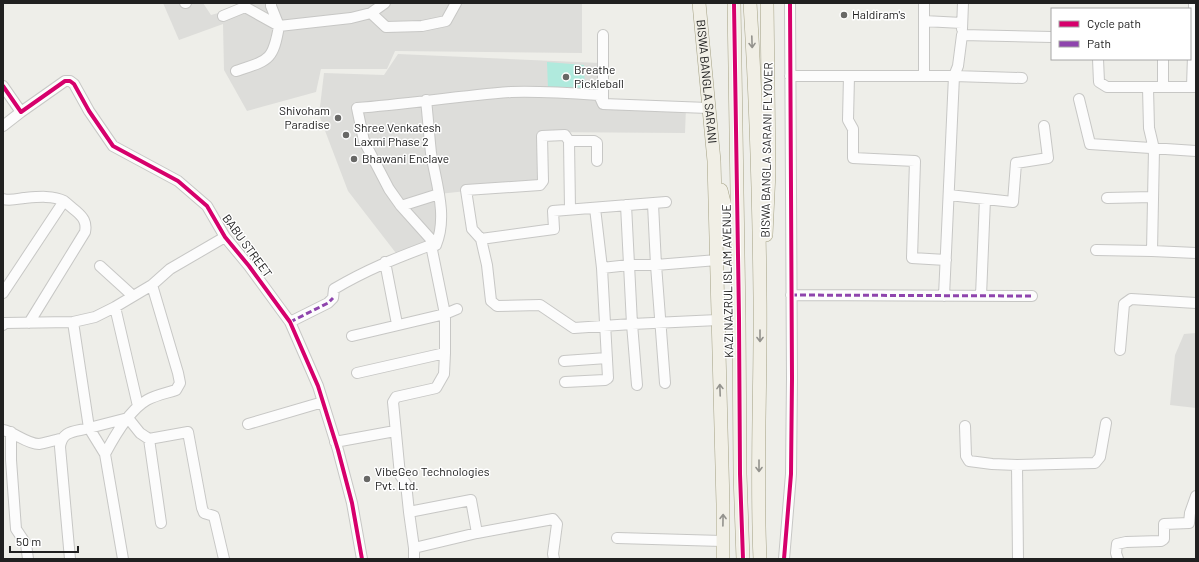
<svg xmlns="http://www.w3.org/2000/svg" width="1199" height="562" font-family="Barlow,sans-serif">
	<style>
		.residential { fill: #ddddda }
		.pitch { fill: #b0eadd }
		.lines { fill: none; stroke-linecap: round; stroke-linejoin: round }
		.minor-casing { stroke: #c7c7c5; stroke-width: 12 }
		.major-casing { stroke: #a5a285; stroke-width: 14 }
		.minor { stroke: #fcfcfc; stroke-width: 10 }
		.major { stroke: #f1efe6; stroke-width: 13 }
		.quiet { stroke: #8e44ad; stroke-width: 3; stroke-dasharray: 6 3; stroke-linecap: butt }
		.cycleway-casing { stroke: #fff; stroke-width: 6 }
		.cycleway { stroke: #d6006c; stroke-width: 4 }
		.oneway { stroke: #93928d }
		.poi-dot { fill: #686866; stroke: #fff; stroke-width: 1.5 }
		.labels { text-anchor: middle; stroke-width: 3; stroke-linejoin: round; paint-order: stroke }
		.poi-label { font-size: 12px; fill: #202020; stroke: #fff; text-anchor: start }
		.street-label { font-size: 12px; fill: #202020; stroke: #fff }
	</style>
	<rect width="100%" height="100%" fill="#eeeee9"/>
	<!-- residential -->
	<path class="residential" d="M163 3H203L211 15 256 3H582V53L395 51 387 69H321L316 92 247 111 224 70 223 24 179 40Z
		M398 54 600 63 603 104 686 107 685 133 537 132 540 183 439 194 436 245 399 257 348 191 319 115 324 73 384 75Z
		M1196 333V408L1170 405 1175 355 1184 334Z"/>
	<!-- pitch -->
	<path class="pitch" d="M547 62 584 65 585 90 548 89Z"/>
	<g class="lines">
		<defs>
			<path id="minor" d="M185 3H186
				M271 3V6L279 26 351 18 371 13 385 3
				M924 3V76
				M1194 3V24H1196
				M371 13 386 27 422 26 446 21 456 3
				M223 16 245 7 279 26C273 61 269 60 236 71
				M924 21 962 23
				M962 29 963 3
				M603 35V102
				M1098 59 1099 82 1107 87H1196
				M1163 59V87
				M790 76H954L958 66 962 35 1052 37
				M849 76 848 120 853 129V158L915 161 912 258 946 260
				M3 86 21 112 65 81H70L74 84 89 111 113 146 178 181 207 206 225 237 249 266 290 322 318 386 338 450 352 503 362 559
				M1192 87 1194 24
				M1148 88 1149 128 1154 149 1152 251 1196 253
				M1079 99 1090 144 1196 151
				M426 100C428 118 429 135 431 153 436 183 448 216 436 245
				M3 126 21 112
				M949 195 1013 202 1016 163 1048 158 1044 126
				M1107 198 1153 197
				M3 199C10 201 17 199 24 198 36 197 53 195 64 201 68 204 72 208 76 211 83 217 87 222 85 232L29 323
				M666 202 553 211 554 229 481 239 487 265 491 301 497 306 540 305 574 328 632 324 718 320
				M653 204 656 265 665 383
				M626 205 632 324 637 385
				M401 206 439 194
				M595 208 602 268
				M570 209 569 141H594L597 143V161
				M481 239 472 229 466 190 540 185 543 181 542 136 565 135 569 141
				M431 245 445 314V353
				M436 245 401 206 389 189 364 141 357 108C408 104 459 96 511 92 540 91 570 93 599 95L603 104 708 108
				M1096 250 1152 251
				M385 262 397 324
				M100 266 133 296
				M3 293 64 201
				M791 295 1032 296
				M944 296 954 76 1022 78
				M981 296 985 199
				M115 307 138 406
				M290 322 328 303 333 298 334 289C366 270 396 258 431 245H436
				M3 325 4 323 73 322 95 317 115 307 152 285 170 269 225 237
				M352 336 445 314 457 309
				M1120 350 1124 304 1131 299 1196 303
				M564 361 607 358
				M357 373 445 353 444 374 436 388 396 397 393 402 400 475 406 484 407 493 409 512 414 548V559
				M565 382 605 380 608 378 602 268 629 265H656L717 260
				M248 424 323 402
				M965 426 966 456 969 461 992 464 1017 465
				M3 430C14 432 27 444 39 444 46 443 54 440 61 439
				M11 432V460L16 529 26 544 28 559
				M149 439 161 523
				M335 442 395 431
				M105 454 89 428 128 418 140 433 149 439 188 432 202 508 204 513 214 516 224 559
				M409 512 471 500 477 533
				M617 538 722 541
				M414 548 477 533 553 519 557 524 553 554 554 559
				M70 559 60 447C62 430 75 432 89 428L73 322
				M123 559 105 454C114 437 129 410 147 400 156 395 167 393 176 390L180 383 178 373 152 285
				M784 559 791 474 792 378 790 3
				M1018 559 1017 465 1095 463 1100 457 1106 423
				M1118 559 1116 553 1117 544 1126 542 1161 541 1164 539V524L1189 523 1190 513 1196 496"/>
			<g id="major">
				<path id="s1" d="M699 3 714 161 723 504V559"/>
				<path d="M734 3 739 318 740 474 743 559"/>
				<path d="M750 3C756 100 759 198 760 296 761 384 756 471 760 559"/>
				<path d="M721 190 732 235"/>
				<path d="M766 235 769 172 767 3"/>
			</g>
		</defs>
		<!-- minor casing -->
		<use href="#minor" class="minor-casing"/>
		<!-- major casing -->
		<use href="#major" class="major-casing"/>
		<!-- minor -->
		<use href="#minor" class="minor"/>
		<!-- major -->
		<use href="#major" class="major"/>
		<!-- quiet -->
		<path class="quiet" d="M791 295 1032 296
			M290 322 328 303 333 298"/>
		<defs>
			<path id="cycleway" d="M734 3 739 318 740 474 743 559
				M3 86 21 112 65 81H70L74 84 89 111 113 146 178 181 207 206 225 237 249 266 290 322 318 386 338 450 352 503 362 559
				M784 559 791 474 792 378 790 3"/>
		</defs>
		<!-- cycleway casing -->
		<use href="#cycleway" class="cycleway-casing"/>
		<!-- cycleway -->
		<use href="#cycleway" class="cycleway"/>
	</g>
	<!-- one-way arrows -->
	<defs><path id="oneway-shaft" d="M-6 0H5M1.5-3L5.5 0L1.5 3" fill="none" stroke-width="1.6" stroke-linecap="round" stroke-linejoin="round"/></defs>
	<g class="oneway">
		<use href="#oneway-shaft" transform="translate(752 42) rotate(88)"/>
		<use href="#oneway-shaft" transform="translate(760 336) rotate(90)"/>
		<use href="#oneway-shaft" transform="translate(720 390) rotate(-92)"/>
		<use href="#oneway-shaft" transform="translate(759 466) rotate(90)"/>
		<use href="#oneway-shaft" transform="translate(723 520) rotate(-89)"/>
	</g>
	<!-- markers -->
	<g class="poi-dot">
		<circle cx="844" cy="15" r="4"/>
		<circle cx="566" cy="77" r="4"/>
		<circle cx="338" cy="118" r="4"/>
		<circle cx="346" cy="135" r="4"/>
		<circle cx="354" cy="159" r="4"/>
		<circle cx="367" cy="479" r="4"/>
	</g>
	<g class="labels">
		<!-- poi labels -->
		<g class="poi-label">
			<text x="852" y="19">Haldiram's</text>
			<text x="574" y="74">Breathe<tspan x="574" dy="14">Pickleball</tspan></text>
			<text x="330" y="115" text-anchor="end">Shivoham<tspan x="330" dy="14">Paradise</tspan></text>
			<text x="354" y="132">Shree Venkatesh<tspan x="354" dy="14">Laxmi Phase 2</tspan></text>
			<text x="362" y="163">Bhawani Enclave</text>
			<text x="375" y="476">VibeGeo Technologies<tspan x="375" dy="14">Pvt. Ltd.</tspan></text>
		</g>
		<!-- street labels -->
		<g class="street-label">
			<text dy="4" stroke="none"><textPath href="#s1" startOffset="79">BISWA BANGLA SARANI</textPath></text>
			<text transform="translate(767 150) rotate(-89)" y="4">BISWA BANGLA SARANI FLYOVER</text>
			<text transform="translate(247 246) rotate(54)" y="4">BABU STREET</text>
			<text transform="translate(728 281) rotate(-91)" y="4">KAZI NAZRUL ISLAM AVENUE</text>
		</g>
	</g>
	<!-- border -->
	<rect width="1199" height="562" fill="none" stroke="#202020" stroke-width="8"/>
	<!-- legend -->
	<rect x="1051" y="8" width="140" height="52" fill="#ffffff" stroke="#a6a6a6"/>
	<rect x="1059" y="21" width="20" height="6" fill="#d6006c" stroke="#a6a6a6"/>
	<text x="1087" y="28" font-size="12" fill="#202020">Cycle path</text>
	<rect x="1059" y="41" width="20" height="6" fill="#8e44ad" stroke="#a6a6a6"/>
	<text x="1087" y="48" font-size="12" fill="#202020">Path</text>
	<!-- scale -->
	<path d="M10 546v6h68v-6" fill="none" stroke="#202020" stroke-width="2"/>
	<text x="16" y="546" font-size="12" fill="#202020" stroke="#ffffff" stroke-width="3" paint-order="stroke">50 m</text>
</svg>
